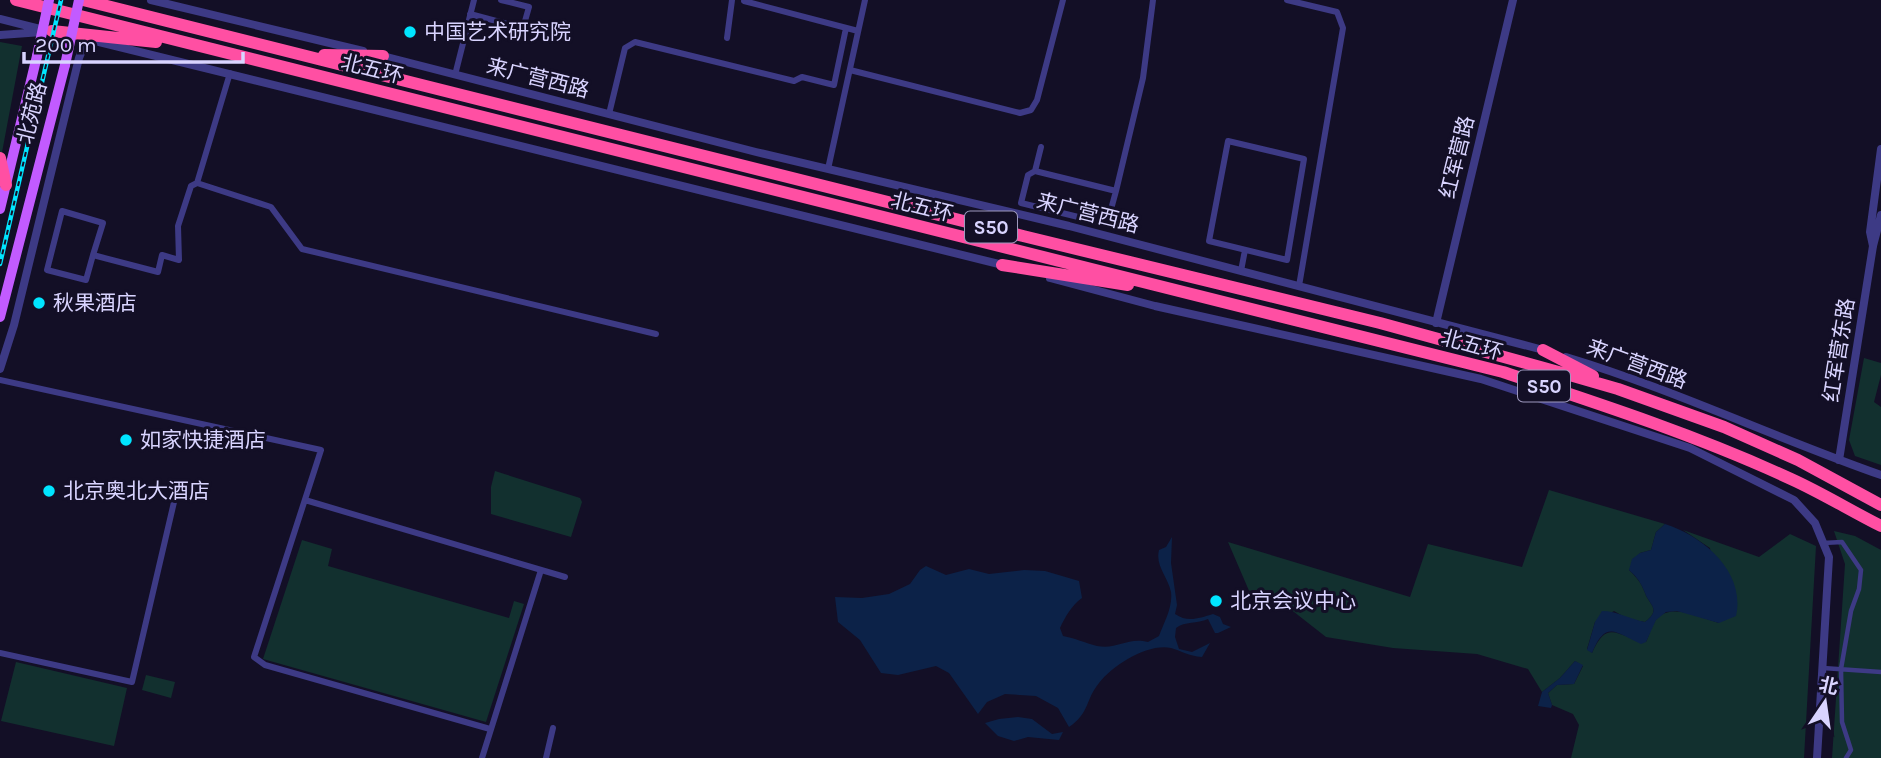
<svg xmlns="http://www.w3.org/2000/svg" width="1881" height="758" font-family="Karla,'Noto Sans SC',sans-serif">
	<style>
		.green { fill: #12302f }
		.water { fill: #0c2248 }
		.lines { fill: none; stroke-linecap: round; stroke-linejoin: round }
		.pedestrian { stroke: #3d3a85; stroke-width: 4.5 }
		.minor { stroke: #3d3a85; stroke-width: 6 }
		.tertiary { stroke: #3d3a85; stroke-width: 8 }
		.primary { stroke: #c25bff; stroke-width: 10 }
		.motorway { stroke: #ff4fa3; stroke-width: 12 }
		.rail-casing { stroke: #00e5ff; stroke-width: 4.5 }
		.rail { stroke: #130f26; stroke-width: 2; stroke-dasharray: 5; stroke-linecap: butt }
		.primary-bridge { stroke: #c25bff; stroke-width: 10 }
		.poi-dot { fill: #00e5ff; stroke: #130f26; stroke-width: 2.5 }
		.labels { text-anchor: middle; stroke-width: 6; stroke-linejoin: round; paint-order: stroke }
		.shield { fill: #130f26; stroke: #9e99be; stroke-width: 2 }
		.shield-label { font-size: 19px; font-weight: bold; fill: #d9d4ff }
		.poi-label { font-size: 21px; fill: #d9d4ff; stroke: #130f26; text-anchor: start }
		.street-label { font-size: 21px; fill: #d9d4ff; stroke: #130f26 }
	</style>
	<rect width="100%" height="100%" fill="#130f26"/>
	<!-- green -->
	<path class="green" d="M0 42 22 46 0 163Z
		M1864 358 1881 363V375L1874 402 1881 407V465L1855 456 1849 440Z
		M495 471 580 498 582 502 571 537 491 514V487Z
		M1549 490 1665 524 1656 532 1651 550 1640 553 1629 570C1637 578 1641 582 1645 593 1649 605 1662 609 1645 622L1628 619 1614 611 1595 622 1587 649 1592 653C1608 617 1618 638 1646 642 1649 636 1651 627 1655 621 1669 601 1700 618 1719 623L1710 548 1683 530 1759 557 1790 534 1816 546 1804 758H1571L1579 725 1573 714 1552 705 1548 693 1557 685 1574 684 1583 666 1575 661 1560 678 1542 692 1528 669 1477 654 1393 648 1326 637 1289 608 1253 600 1228 542 1410 597 1428 544 1522 567Z
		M1834 531 1855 536 1881 550V758H1832L1845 564Z
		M302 540 332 549 328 566 509 618 514 601 524 604 486 722 263 659Z
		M16 662 127 688 114 746 1 721Z
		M146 675 175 682 171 698 142 690Z"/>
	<!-- water -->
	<path class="water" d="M1665 524C1703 536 1746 572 1736 616L1719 623 1677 611 1666 612 1656 620 1646 642 1641 644C1616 633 1606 619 1592 653L1587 650 1595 622 1602 611C1617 611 1630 619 1645 622 1662 609 1649 605 1645 593 1641 583 1638 578 1629 570L1632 559 1640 553 1651 550 1656 532Z
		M1172 537 1171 563 1177 605 1175 614C1188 623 1199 618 1213 614L1220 617 1223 624 1231 627 1218 633H1215L1208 619C1197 624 1185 621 1176 628L1175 637 1179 649 1192 652 1210 643 1202 657C1188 656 1182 651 1171 648 1148 643 1113 665 1099 683 1085 700 1090 713 1069 727L1058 708 1036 696 1005 694 987 702 978 714 949 673 936 666 898 675 881 673 860 640 838 622 835 597 862 598 889 594 910 584 920 570 926 566 946 575 969 569 989 574 1024 570 1045 571 1079 581 1082 598C1072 605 1065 617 1060 628L1063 636C1075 638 1085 643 1097 646 1117 650 1127 637 1148 642L1159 636C1164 622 1173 607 1171 592 1168 577 1155 566 1159 550L1166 547Z
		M1575 661 1583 665 1574 684 1557 685 1548 693 1552 705 1551 708 1538 706 1542 692 1560 678Z
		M1018 717 1032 719 1052 734 1063 732 1059 740 1028 737 1014 741 998 736 985 723 999 719Z"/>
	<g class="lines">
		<!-- pedestrian -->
		<path class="pedestrian" d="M1823 543 1842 542 1861 570 1859 589 1851 611 1841 669 1842 722 1851 750 1846 758
			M1823 668 1881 672"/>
		<!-- minor -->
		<path class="minor" d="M1287 0 1337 12 1343 28 1299 286
			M744 1 858 31
			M470 14 523 28 529 7 501 0
			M727 38 732 0
			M850 70 1020 113 1031 110 1037 100 1063 0
			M230 73 197 183 271 207 302 249 656 334
			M455 75 474 0
			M609 114 625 48 635 42 794 81 802 77 834 85 846 28
			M1228 141 1304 159 1287 260 1209 241Z
			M1041 147 1035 171 1116 191 1143 78 1153 0
			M828 169 865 0
			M1035 171 1028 175 1021 203 1107 224 1116 191
			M93 255 86 280 47 270 62 211 103 223 93 255 158 272 162 255 179 260 178 226 191 186 197 183
			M1241 271 1245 250
			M0 380 321 450 254 657 265 665 490 729
			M305 500 565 577
			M0 653 132 682 178 485
			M482 758 541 570
			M546 758 553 728"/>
		<!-- tertiary -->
		<path class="tertiary" d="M151 0 363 51
			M0 19 48 31
			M0 35 42 32
			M95 41 1007 266
			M379 55 756 152 1069 226 1547 351
			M1873 246 1870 232 1881 149
			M1050 278 1155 306 1481 379 1690 448 1794 500 1815 523 1829 557 1817 758
			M1436 323 1513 0
			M1566 357C1673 389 1775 438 1881 475
			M0 369 14 325 79 58 83 48 90 40
			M1839 460 1873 246 1881 215"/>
		<!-- primary -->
		<path class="primary" d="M0 209 37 56
			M0 317 65 65"/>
		<!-- motorway -->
		<path class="motorway" d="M16 0 1503 372C1600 404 1698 436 1791 479 1822 493 1851 511 1881 526
			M83 0 1023 236 1380 323 1573 376 1618 389 1724 427 1798 460 1881 505
			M52 31 156 42
			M324 55 383 56
			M0 158 6 185
			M1002 265 1128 285
			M1543 350 1593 376"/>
		<defs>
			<path id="rail" d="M0 264 61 0"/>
		</defs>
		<!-- rail casing -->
		<use href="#rail" class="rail-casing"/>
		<!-- rail -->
		<use href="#rail" class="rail"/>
		<!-- primary-bridge -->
		<path class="primary-bridge" d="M37 56 49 0
			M65 65 79 0"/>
	</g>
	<!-- markers -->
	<g class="poi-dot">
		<circle cx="410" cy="32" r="7"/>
		<circle cx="39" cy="303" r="7"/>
		<circle cx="126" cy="440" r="7"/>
		<circle cx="49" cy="491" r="7"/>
		<circle cx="1216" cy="601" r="7"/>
	</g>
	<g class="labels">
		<!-- shield labels -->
		<g class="shield">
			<rect x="965" y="211.5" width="52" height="31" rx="5"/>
			<rect x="1518" y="370.5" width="52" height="31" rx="5"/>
		</g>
		<g class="shield-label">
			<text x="991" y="234">S50</text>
			<text x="1544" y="393">S50</text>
		</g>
		<!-- poi labels -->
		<g class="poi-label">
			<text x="424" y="39">中国艺术研究院</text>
			<text x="53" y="310">秋果酒店</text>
			<text x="140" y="447">如家快捷酒店</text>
			<text x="63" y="498">北京奥北大酒店</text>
			<text x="1230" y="608">北京会议中心</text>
		</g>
		<!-- street labels -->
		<g class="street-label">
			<text transform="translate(372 69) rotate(14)" y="7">北五环</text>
			<text transform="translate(538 78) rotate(14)" y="7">来广营西路</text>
			<text transform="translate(32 113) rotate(-76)" y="7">北苑路</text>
			<text transform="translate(1457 157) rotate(-76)" y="7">红军营路</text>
			<text transform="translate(922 207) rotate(14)" y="7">北五环</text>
			<text transform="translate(1088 213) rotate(14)" y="7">来广营西路</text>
			<text transform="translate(1472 345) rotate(15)" y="7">北五环</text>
			<text transform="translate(1839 350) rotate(-81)" y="7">红军营东路</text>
			<text transform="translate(1637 364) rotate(20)" y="7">来广营西路</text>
		</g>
	</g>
	<!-- north arrow -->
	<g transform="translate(1825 702) rotate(13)" stroke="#130f26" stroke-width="5" paint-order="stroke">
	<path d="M0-5L12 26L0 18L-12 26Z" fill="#d9d4ff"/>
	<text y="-10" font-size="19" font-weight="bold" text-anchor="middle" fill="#d9d4ff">北</text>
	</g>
	<!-- scale -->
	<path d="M24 52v10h219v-10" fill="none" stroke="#d9d4ff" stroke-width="3.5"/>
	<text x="35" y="52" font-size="21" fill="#d9d4ff" stroke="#130f26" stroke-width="5" paint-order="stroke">200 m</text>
</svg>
